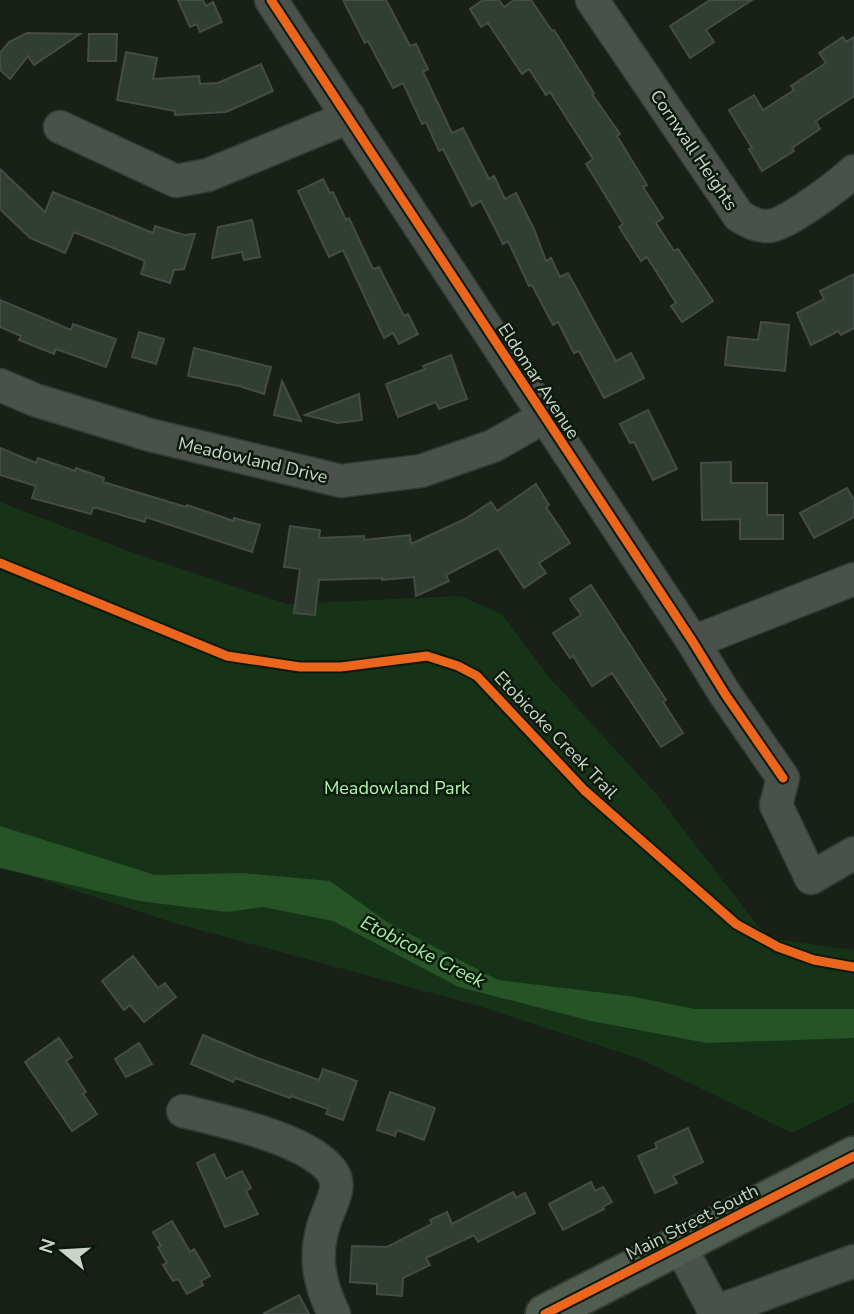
<svg xmlns="http://www.w3.org/2000/svg" width="854" height="1314" font-family="'Nunito Sans',sans-serif">
	<style>
		.green { fill: #163317 }
		.water { fill: #265427 }
		.building { fill: #313f32; stroke: #454b45; stroke-width: 2 }
		.lines { fill: none; stroke-linecap: round; stroke-linejoin: round }
		.minor-casing { stroke: #343a34; stroke-width: 35 }
		.major-casing { stroke: #343a34; stroke-width: 42 }
		.minor { stroke: #4a504a; stroke-width: 32 }
		.major { stroke: #4f5c4f; stroke-width: 38 }
		.cycleway-casing { stroke: #0b1a0b; stroke-width: 13 }
		.cycleway { stroke: #eb651d; stroke-width: 9 }
		.labels { text-anchor: middle; stroke-width: 5; stroke-linejoin: round; paint-order: stroke }
		.street-label { font-size: 18px; fill: #cbd5cb; stroke: #0b1a0b }
		.park-label { font-size: 18px; fill: #aef8ad; stroke: #0b1a0b }
		.water-label { font-size: 19px; font-style: italic; fill: #a5eea4; stroke: #0b1a0b }
	</style>
	<rect width="100%" height="100%" fill="#182018"/>
	<!-- green -->
	<path class="green" d="M0 502 131 552 287 604 460 596 502 614 548 676 657 795 767 938 854 950V1102L792 1133 640 1059 479 1006 174 923 0 866Z"/>
	<!-- water -->
	<path class="water" d="M0 826 155 875 242 873 330 881 387 922 498 980 629 996 695 1009H854V1038L707 1043 591 1021 459 987 333 921 263 907 227 912 139 901 0 868Z"/>
	<!-- building -->
	<path class="building" d="M178 0H203L206 6 213 2 222 22 200 32 197 24 190 27Z
		M343 0H386L410 46 416 44 428 69 423 72 452 133 463 128 489 179 494 176 505 199 516 193 534 229 546 261 551 258 560 277 568 273 616 361 631 353 644 378 604 398 579 351 574 353 558 322 553 325 532 285 529 286 508 241 503 244 481 201 472 206 443 149 439 151 426 122 422 124 403 83 393 88 368 41 365 43Z
		M483 0H499L504 7 514 0H531L552 31 554 30 594 93 592 94 620 134 617 136 647 185 643 187 663 218 656 223 674 251 678 249 713 301 682 322 671 306 676 303 647 257 641 261 619 227 623 224 586 164 593 159 550 92 546 95 529 69 522 74 488 23 481 27 470 9Z
		M710 0H752L706 30 714 42 690 58 670 26Z
		M27 33 80 34 34 65 28 56 10 79 0 70V53L9 42Z
		M89 34H117L116 61H88Z
		M843 37 846 42 854 37V96L816 121 820 129 792 148 794 151 762 171 749 149 752 148 729 110 754 95 763 110 794 90 791 86 826 63 819 53Z
		M126 52 157 58 153 79 199 76 200 84 218 83 261 64 273 91 226 112 175 115V111L117 100Z
		M0 169 45 212 53 192 153 233 155 226 184 235 195 234 184 269 174 270 170 283 141 274 145 261 74 232 65 253 30 238 0 209Z
		M323 179 330 193 333 192 346 220 349 218 373 269 379 267 404 316 408 314 418 334 399 344 393 333 384 338 343 250 329 257 298 191Z
		M252 220 260 257 244 260 242 252 212 258 218 227Z
		M854 274V328L841 335 838 331 811 345 797 313 824 299 820 291Z
		M0 300 71 330 73 324 116 339 106 367 56 349 54 354 19 340 21 336 0 327Z
		M761 322 789 325 785 371 725 365 728 337 758 340Z
		M139 332 164 339 156 364 132 357Z
		M194 348 271 367 264 394 239 386 188 376Z
		M451 355 467 399 439 409 436 402 398 417 386 384 425 369 423 366Z
		M282 381 301 421 274 415Z
		M359 394 362 420 338 423 305 415Z
		M648 410 677 469 653 480 634 442 630 443 620 424Z
		M0 448 36 463 38 458 75 471 76 468 104 478 103 482 186 507 187 505 234 521V518L260 525 252 552 146 517 145 522 97 508H93L91 514 32 498 36 486 0 475Z
		M731 462V483H767V515H783V539H740V519L702 520 701 463Z
		M536 484 549 505 546 507 570 543 539 563 546 573 524 588 498 548 446 575 449 581 416 596 414 577 382 580V578L319 580 315 615 294 613 300 569 284 567 290 526 320 530 319 538 364 536V540L410 535 411 544 465 519 491 502 497 511Z
		M847 488 854 500V517L814 538 800 513Z
		M591 585 666 700 663 702 683 733 661 747 612 673 592 686 573 656 570 658 553 633 581 615 570 599Z
		M133 956 158 988 165 983 176 997 144 1022 130 1005 124 1010 102 981Z
		M203 1035 255 1057 319 1080 323 1069 357 1081 343 1120 326 1114 328 1109 291 1096 290 1098 235 1078 233 1082 191 1064Z
		M59 1038 72 1057 66 1061 86 1092 83 1094 97 1114 72 1131 25 1062Z
		M139 1043 152 1064 126 1077 115 1059Z
		M390 1092 435 1108 424 1140 397 1130 395 1136 377 1130Z
		M688 1128 703 1162 673 1176 677 1183 655 1193 638 1156 657 1148 655 1143Z
		M214 1154 226 1179 242 1171 251 1188 246 1191 258 1214 225 1227 197 1163Z
		M591 1182 595 1191 603 1187 612 1202 603 1207 604 1209 563 1230 549 1204Z
		M513 1192 516 1198 525 1193 535 1213 478 1242 474 1235 426 1258 430 1265 403 1278 402 1296 377 1294V1284L350 1282 352 1246 387 1247 432 1224 430 1220 447 1212 452 1224Z
		M172 1221 190 1252 194 1249 210 1276 201 1281 203 1285 187 1294 178 1279 173 1281 163 1265 167 1263 158 1247 161 1246 153 1232Z
		M299 1295 309 1314H263Z"/>
	<g class="lines">
		<defs>
			<path id="minor" d="M271 0 693 642 725 694 783 778 776 805 811 878 854 853
				M592 0 739 216C749 222 758 227 770 226 789 223 839 185 854 171
				M60 127 176 181 208 175 349 117
				M0 385 35 400 150 435 341 481 421 471 493 446 544 417
				M693 642 854 579
				M183 1111C214 1119 345 1145 336 1190 333 1204 325 1217 322 1231 314 1261 321 1287 334 1314
				M680 1246 715 1312 713 1314
				M715 1312 854 1261"/>
			<path id="major" d="M545 1314 854 1156"/>
		</defs>
		<!-- minor casing -->
		<use href="#minor" class="minor-casing"/>
		<!-- major casing -->
		<use href="#major" class="major-casing"/>
		<!-- minor -->
		<use href="#minor" class="minor"/>
		<!-- major -->
		<use href="#major" class="major"/>
		<defs>
			<path id="cycleway" d="M271 0 693 642 725 694 783 778
				M0 563 227 656 300 667H341L427 656 458 666 477 676 584 790 736 924 778 947 814 960 854 967
				M545 1314 854 1156"/>
		</defs>
		<!-- cycleway casing -->
		<use href="#cycleway" class="cycleway-casing"/>
		<!-- cycleway -->
		<use href="#cycleway" class="cycleway"/>
	</g>
	<g class="labels">
		<!-- street labels -->
		<g class="street-label">
			<text transform="translate(694 150) rotate(56)" y="6">Cornwall Heights</text>
			<text transform="translate(539 381) rotate(57)" y="6">Eldomar Avenue</text>
			<text transform="translate(253 460) rotate(13)" y="6">Meadowland Drive</text>
			<text transform="translate(556 735) rotate(46)" y="6">Etobicoke Creek Trail</text>
			<text transform="translate(692 1222) rotate(-27)" y="6">Main Street South</text>
		</g>
		<!-- park labels -->
		<g class="park-label">
			<text x="397" y="794">Meadowland Park</text>
		</g>
		<!-- water labels -->
		<g class="water-label">
			<text transform="translate(423 951) rotate(27)" y="7">Etobicoke Creek</text>
		</g>
	</g>
	<!-- north arrow -->
	<g transform="translate(63 1251) rotate(288)" stroke="#0b1a0b" stroke-width="5" paint-order="stroke">
	<path d="M0-5L12 26L0 18L-12 26Z" fill="#cbd5cb"/>
	<text y="-10" font-size="19" font-weight="bold" text-anchor="middle" fill="#cbd5cb">N</text>
	</g>
</svg>
